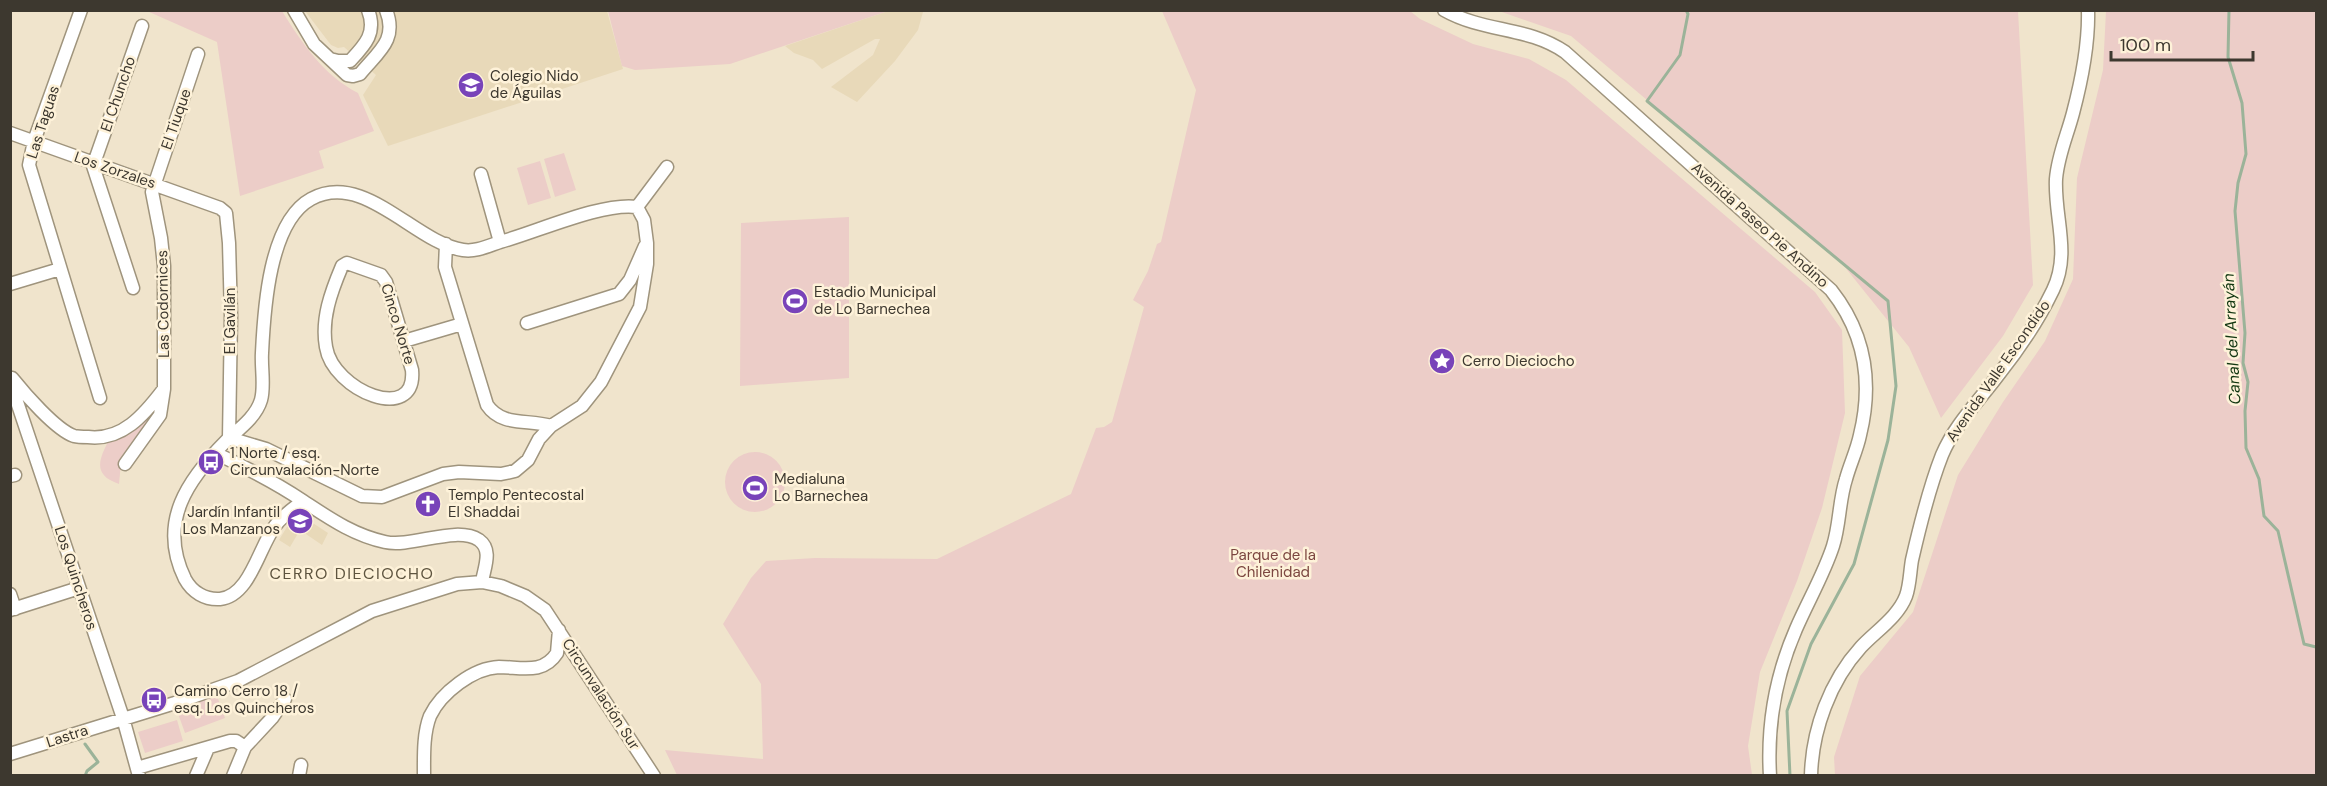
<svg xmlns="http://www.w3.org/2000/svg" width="2327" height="786" font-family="'DM Sans',sans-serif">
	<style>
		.built { fill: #e8d9b9 }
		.green { fill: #eccdc8 }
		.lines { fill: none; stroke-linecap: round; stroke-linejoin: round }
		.stream { stroke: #9bb399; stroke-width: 3 }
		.street-casing { stroke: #9f947d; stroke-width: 15 }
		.street { stroke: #fff; stroke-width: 12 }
		.labels { text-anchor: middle; stroke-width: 5; stroke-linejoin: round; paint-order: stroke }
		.poi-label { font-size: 15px; fill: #3d382f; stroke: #fef2d9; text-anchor: start }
		.street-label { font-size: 15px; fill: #3d382f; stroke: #fef2d9 }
		.park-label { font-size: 15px; fill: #7c4640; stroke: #fef2d9 }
		.water-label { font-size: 16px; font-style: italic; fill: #123711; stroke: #fef2d9 }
		.neighbourhood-label { font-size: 16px; letter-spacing: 1.5px; fill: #5e543f; stroke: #fef2d9 }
	</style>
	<rect width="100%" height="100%" fill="#f0e4cc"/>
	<!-- built -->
	<path class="built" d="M922 10 923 12 918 30 895 61 857 102 831 87 873 55 880 39H875L822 69 813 60 794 53 785 46 888 11Z
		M305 11H607L623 69 388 146 363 95 376 75 344 47 338 48 331 45Z
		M296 512 328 533 322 545 300 530 290 547 279 540Z"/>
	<!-- green -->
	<path class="green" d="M147 11H282C302 43 323 75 358 93L374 131 319 151 324 168 240 196 217 42Z
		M608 11V10L888 11 730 64 635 70 622 66Z
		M1162 11H1410L1420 19 1473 44 1529 59 1566 80 1815 292 1842 330 1845 413 1822 508 1797 581 1760 672 1748 746 1752 775H677L665 750 763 759 761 684 723 624 751 578 766 561 815 558 937 559 1071 494 1096 428 1104 427 1112 422 1144 307 1133 300 1148 271 1157 244 1161 242 1196 90Z
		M1499 11H2018L2033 285 2003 336 1941 418 1909 347 1844 266 1571 36Z
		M2106 11H2316V775H1835L1834 757 1860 676 1913 612 1958 475 2003 402 2045 341 2073 279 2077 178 2103 70Z
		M564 153 576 190 555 197 544 159Z
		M540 161 551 198 528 205 517 168Z
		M849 217V378L740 386 741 223Z
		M156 407 155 415 121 463 119 484C92 475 99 459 109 440L119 439Z
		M725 482a30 30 0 1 1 60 0a30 30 0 1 1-60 0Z
		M216 693 225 718 185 733 176 708Z
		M177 720 183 741 145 753 138 732Z"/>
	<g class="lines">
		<!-- stream -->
		<path class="stream" d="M1686 10 1688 14 1680 55 1647 101 1888 301 1896 386 1888 440 1854 564 1811 644 1787 711 1790 776
			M2229 10 2228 57 2242 103 2246 154 2238 183 2235 211 2245 333 2243 363 2248 382 2245 411 2246 448 2259 479 2264 516 2278 531 2304 644 2316 647
			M85 744 98 762 87 771 85 776"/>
		<defs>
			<path id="street" d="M81 10 34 141 29 165 100 398
				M294 10 314 44 347 75 353 76 360 74C378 52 398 40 386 10
				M1444 10C1485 33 1527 26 1565 52L1831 290C1865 333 1873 382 1860 435 1857 450 1850 464 1846 479 1839 500 1840 524 1833 546 1824 574 1808 601 1796 629 1776 675 1767 726 1770 776
				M330 59 338 61H350C365 45 377 33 368 10
				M10 133 220 208 226 213 229 243 231 316 229 438
				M481 174 500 242
				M637 207 667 167
				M446 244 445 267 487 405C502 427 528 419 551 426
				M347 263 381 275 386 282 412 370C417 425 333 391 326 347 321 319 331 292 342 266Z
				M10 284 60 269
				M133 288 93 166 142 26
				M527 323 619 294 630 280 645 246
				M404 341 462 324
				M12 378C24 393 56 430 74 436 78 437 84 437 88 437 122 441 144 415 163 390
				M10 381 123 718 139 776
				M229 438 266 449 362 496 382 497 443 474 459 472 501 474 515 471 528 460 539 439 551 426 582 406 601 382 640 307 647 264V243L644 220 637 207
				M215 453C245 467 275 482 303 501 329 518 353 535 385 542 412 548 456 525 479 540 493 550 484 568 482 582
				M125 464 160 415 164 389V266L161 238 152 192 198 54
				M10 476 15 475
				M303 501C294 508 282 516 275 526 259 547 250 596 220 599 205 600 192 592 185 579 157 522 188 479 227 440 239 429 256 417 261 400 265 386 261 368 262 353 264 310 269 222 311 199 364 170 415 243 463 250 476 252 488 246 500 242 537 232 602 202 637 207
				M10 594 15 609
				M10 610 79 588
				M10 754 175 703 238 681 372 611 457 584 482 582 501 586 525 596 545 610 654 776
				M137 768 230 741H236L245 747
				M196 776 208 748
				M233 776 245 747 272 718 285 699
				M299 776 301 765
				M424 776C424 757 423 734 430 716 441 693 473 668 499 667 521 667 543 675 557 653L559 630
				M1811 776C1812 730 1830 681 1861 647 1876 631 1898 617 1906 596 1910 585 1910 571 1912 560 1920 525 1929 488 1942 455 1955 424 1979 401 1999 374 2019 349 2039 319 2053 290 2071 253 2054 217 2056 179 2058 155 2067 136 2073 113 2082 79 2089 45 2088 10"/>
		</defs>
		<!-- street casing -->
		<use href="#street" class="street-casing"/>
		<!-- street -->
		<use href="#street" class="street"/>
	</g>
	<!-- icons -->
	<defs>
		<symbol id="school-disc" viewBox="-11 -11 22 22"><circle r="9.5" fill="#7843b9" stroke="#fef2d9"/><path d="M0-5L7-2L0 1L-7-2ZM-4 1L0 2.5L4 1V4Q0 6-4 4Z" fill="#fff"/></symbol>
		<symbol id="stadium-disc" viewBox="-11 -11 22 22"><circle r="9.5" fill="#7843b9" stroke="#fef2d9"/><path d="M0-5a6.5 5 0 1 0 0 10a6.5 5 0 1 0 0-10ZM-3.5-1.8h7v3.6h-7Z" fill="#fff"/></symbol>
		<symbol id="sight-disc" viewBox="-11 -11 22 22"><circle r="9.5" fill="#7843b9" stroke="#fef2d9"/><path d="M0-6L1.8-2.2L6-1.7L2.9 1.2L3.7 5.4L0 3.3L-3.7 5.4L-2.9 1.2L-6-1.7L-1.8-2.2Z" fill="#fff"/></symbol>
		<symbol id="bus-disc" viewBox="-11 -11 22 22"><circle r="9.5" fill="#7843b9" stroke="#fef2d9"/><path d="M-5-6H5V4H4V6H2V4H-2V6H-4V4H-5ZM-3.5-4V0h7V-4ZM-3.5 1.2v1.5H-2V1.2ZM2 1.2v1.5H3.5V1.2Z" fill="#fff"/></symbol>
		<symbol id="church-disc" viewBox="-11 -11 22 22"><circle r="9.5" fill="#7843b9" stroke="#fef2d9"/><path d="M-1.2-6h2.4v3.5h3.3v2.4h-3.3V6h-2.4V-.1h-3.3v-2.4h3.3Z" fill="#fff"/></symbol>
	</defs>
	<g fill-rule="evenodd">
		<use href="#school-disc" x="456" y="70" width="30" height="30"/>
		<use href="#stadium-disc" x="780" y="286" width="30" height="30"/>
		<use href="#sight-disc" x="1427" y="346" width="30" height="30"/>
		<use href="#bus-disc" x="196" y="447" width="30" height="30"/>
		<use href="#stadium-disc" x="740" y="473" width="30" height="30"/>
		<use href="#church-disc" x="413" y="489" width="30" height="30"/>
		<use href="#school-disc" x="285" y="506" width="30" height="30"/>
		<use href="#bus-disc" x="139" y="685" width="30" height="30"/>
	</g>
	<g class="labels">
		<!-- poi labels -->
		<g class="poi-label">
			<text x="490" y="81">Colegio Nido<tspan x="490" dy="17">de Águilas</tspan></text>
			<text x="814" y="297">Estadio Municipal<tspan x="814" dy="17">de Lo Barnechea</tspan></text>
			<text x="1462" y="366">Cerro Dieciocho</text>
			<text x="230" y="458">1 Norte / esq.<tspan x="230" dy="17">Circunvalación-Norte</tspan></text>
			<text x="774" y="484">Medialuna<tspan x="774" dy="17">Lo Barnechea</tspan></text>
			<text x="448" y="500">Templo Pentecostal<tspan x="448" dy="17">El Shaddai</tspan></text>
			<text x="280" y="517" text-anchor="end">Jardín Infantil<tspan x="280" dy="17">Los Manzanos</tspan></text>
			<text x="174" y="696">Camino Cerro 18 /<tspan x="174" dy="17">esq. Los Quincheros</tspan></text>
		</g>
		<!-- street labels -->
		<g class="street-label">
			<text transform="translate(118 94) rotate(-71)" y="5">El Chuncho</text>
			<text transform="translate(176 119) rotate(-71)" y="5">El Tiuque</text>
			<text transform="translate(43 122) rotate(-72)" y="5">Las Taguas</text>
			<text transform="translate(115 170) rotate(19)" y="5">Los Zorzales</text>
			<text transform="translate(1760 225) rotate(42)" y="5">Avenida Paseo Pie Andino</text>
			<text transform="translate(163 304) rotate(-91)" y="5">Las Codornices</text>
			<text transform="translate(230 321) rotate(-90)" y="5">El Gavilán</text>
			<text transform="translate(398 324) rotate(73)" y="5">Cinco Norte</text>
			<text transform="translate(1998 371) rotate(-55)" y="5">Avenida Valle Escondido</text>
			<text transform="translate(76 578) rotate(72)" y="5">Los Quincheros</text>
			<text transform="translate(601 694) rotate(57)" y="5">Circunvalación Sur</text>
			<text transform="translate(67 736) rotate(-18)" y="5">Lastra</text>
		</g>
		<!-- park labels -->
		<g class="park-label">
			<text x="1273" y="560">Parque de la<tspan x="1273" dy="17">Chilenidad</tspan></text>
		</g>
		<!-- water labels -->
		<g class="water-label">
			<text transform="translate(2231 339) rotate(-93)" y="6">Canal del Arrayán</text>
		</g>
		<!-- neighbourhood labels -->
		<g class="neighbourhood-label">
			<text x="352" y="579">CERRO DIECIOCHO</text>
		</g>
	</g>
	<!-- border -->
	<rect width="2327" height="786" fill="none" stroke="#3d382f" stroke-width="24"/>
	<!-- scale -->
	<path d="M2111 51v9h142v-9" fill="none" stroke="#3d382f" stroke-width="3"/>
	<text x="2120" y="51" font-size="18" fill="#3d382f" stroke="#fef2d9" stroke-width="4.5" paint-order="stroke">100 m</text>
</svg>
